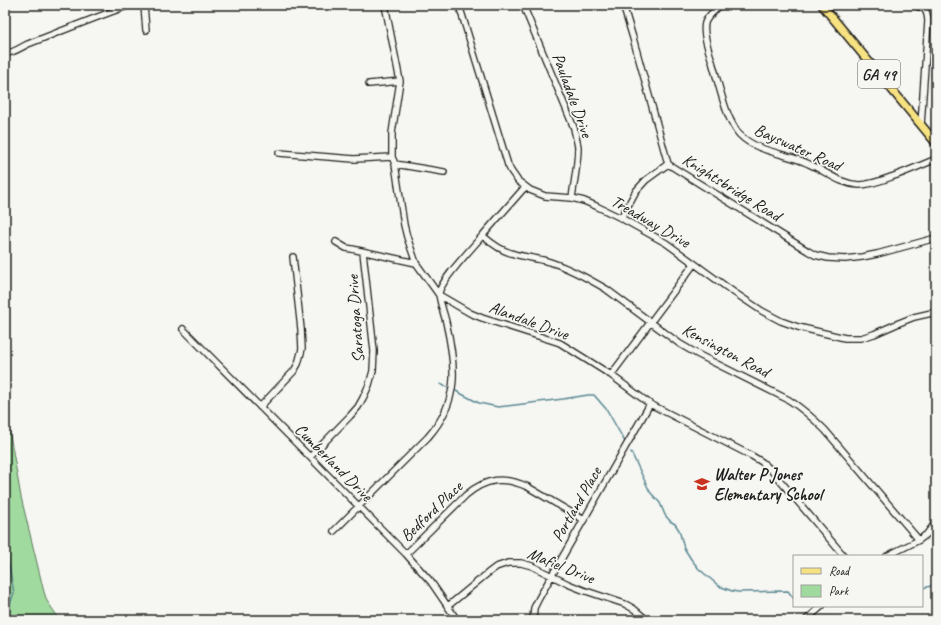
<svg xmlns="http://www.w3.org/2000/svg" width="941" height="625" font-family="Caveat,sans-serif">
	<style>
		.green { fill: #a1da9f; stroke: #5e7b5e }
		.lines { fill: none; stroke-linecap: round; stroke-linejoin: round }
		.stream { stroke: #5a8993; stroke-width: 1.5 }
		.minor-casing { stroke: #1c1c1c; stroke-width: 8 }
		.major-casing { stroke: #1c1c1c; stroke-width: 10 }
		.minor { stroke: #f6f6f2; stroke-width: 5.5 }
		.major { stroke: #f7e281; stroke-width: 7 }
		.labels { text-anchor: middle; stroke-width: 3.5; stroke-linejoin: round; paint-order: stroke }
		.shield { fill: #f6f6f2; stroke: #5d5d5c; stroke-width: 1 }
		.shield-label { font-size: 16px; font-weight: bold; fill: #1c1c1c }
		.street-label { font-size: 17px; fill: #1c1c1c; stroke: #f6f6f2 }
		.poi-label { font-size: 17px; font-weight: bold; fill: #1c1c1c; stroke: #f6f6f2; text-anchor: start }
	</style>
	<rect width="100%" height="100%" fill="#f6f6f2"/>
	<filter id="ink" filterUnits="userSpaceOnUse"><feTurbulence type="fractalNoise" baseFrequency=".025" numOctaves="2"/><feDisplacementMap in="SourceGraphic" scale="8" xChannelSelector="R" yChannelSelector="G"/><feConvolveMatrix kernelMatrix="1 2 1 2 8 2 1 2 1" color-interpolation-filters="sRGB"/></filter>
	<g filter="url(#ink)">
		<!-- green -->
		<path class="green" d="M5 406 21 497 44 592 47 601 60 620H5Z"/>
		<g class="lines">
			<!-- stream -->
			<path class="stream" d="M440 384 449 388
				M456 391 479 403 498 407 563 399 588 395H594L607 410 625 442
				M631 452 650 492 660 503 665 515 670 521 675 524 679 530 684 548 691 559 699 569 719 586 732 591 738 592 788 591 794 599
				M5 543 14 593 5 618
				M922 588 936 585"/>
			<defs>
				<path id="minor" d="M144 5 146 30
					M385 5 400 81 392 133V157L395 164 404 225 407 237 416 263 439 295 470 313 482 318 554 341 560 343 611 375 650 404 752 456 762 462 771 470 844 556
					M459 5 508 165 511 171 518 181 530 190 545 196 572 198 584 201 596 206 621 218 666 243 732 291 762 311 781 321 798 327 845 338H861L874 334 899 323 914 317 936 312
					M523 5 574 128C575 134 577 141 578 147 578 164 574 182 572 198
					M623 5 633 38 668 164 679 171 808 251 815 255 828 258 845 259 862 257 877 254 936 238
					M720 5C715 11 707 16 705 23 702 35 710 53 713 65 718 82 722 100 729 117 732 123 735 130 740 135 758 153 787 153 809 164 826 171 839 184 859 185 871 185 883 180 894 176 908 171 922 165 936 159
					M913 5C925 8 927 9 928 21L921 125
					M5 53C12 54 21 47 28 44 62 31 96 17 130 5
					M369 84 400 81
					M279 153 354 159 392 157
					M395 164 444 172
					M621 218 636 191 646 180 668 164
					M483 236C491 243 500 250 511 253 525 258 540 258 553 263 571 269 589 279 606 289L680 344 699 355 789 400C803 409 814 419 825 430L919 540
					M336 242 346 248 352 249 416 263
					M183 329 406 554 431 582 457 620
					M611 375 694 264
					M260 407 294 371 298 364 302 349 301 329 293 257
					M310 457 350 416 358 407 363 398 369 385 373 371 374 351 363 252
					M334 531 428 437C460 401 456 366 446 322 445 317 438 296 439 293 441 280 473 247 483 235 497 219 511 203 525 187
					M406 554 466 495C486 478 504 476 528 487L584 520
					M887 556 919 540 927 534 936 522
					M448 606 488 573 496 567 508 563H521L532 566 568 584 583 590 625 604 634 609 647 620
					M533 620 534 608 539 598 650 404
					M806 620 822 606"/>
				<path id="major" d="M822 5 936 143"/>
			</defs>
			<!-- minor casing -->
			<use href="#minor" class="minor-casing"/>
			<!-- major casing -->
			<use href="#major" class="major-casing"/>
			<!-- minor -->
			<use href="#minor" class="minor"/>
			<!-- major -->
			<use href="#major" class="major"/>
		</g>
	</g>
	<!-- icons -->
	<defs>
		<symbol id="school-bare" viewBox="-9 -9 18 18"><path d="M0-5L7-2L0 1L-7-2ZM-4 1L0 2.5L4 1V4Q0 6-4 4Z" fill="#c8321e" stroke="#f6f6f2" stroke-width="2.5" paint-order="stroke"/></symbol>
	</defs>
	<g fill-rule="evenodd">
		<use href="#school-bare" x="691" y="473" width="22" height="22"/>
	</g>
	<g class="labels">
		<!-- shield labels -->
		<rect class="shield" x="858" y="60" width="42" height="28" rx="3"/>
		<g class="shield-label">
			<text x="879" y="80">GA 49</text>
		</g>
		<!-- street labels -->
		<g class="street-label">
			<text transform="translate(573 95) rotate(70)" y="6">Pauladale Drive</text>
			<text transform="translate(798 147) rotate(24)" y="6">Bayswater Road</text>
			<text transform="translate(732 187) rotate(32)" y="6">Knightsbridge Road</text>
			<text transform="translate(651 221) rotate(30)" y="6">Treadway Drive</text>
			<text transform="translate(355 319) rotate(-94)" y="6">Saratoga Drive</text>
			<text transform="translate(529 320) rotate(20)" y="6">Alandale Drive</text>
			<text transform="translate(726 350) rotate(28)" y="6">Kensington Road</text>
			<text transform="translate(334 462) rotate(45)" y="6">Cumberland Drive</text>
			<text transform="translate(576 504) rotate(-60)" y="6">Portland Place</text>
			<text transform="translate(431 511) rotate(-44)" y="6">Bedford Place</text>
			<text transform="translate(561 565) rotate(22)" y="6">Mafiel Drive</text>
		</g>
		<!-- poi labels -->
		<g class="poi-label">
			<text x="714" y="480">Walter P Jones<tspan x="714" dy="20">Elementary School</tspan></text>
		</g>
	</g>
	<!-- margin -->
	<rect width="941" height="625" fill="none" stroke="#f6f6f2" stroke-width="20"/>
	<rect x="10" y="10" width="921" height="605" fill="none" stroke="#1c1c1c" stroke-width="1.5" filter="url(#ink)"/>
	<!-- legend -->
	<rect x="793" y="555" width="130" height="52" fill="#f6f6f2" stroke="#9f9f9c"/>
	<rect x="801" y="568" width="20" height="6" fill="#f7e281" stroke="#9f9f9c"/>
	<text x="829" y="575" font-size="12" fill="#1c1c1c">Road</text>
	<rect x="801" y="585" width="20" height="12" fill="#a1da9f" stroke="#9f9f9c"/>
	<text x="829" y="595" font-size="12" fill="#1c1c1c">Park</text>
</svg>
